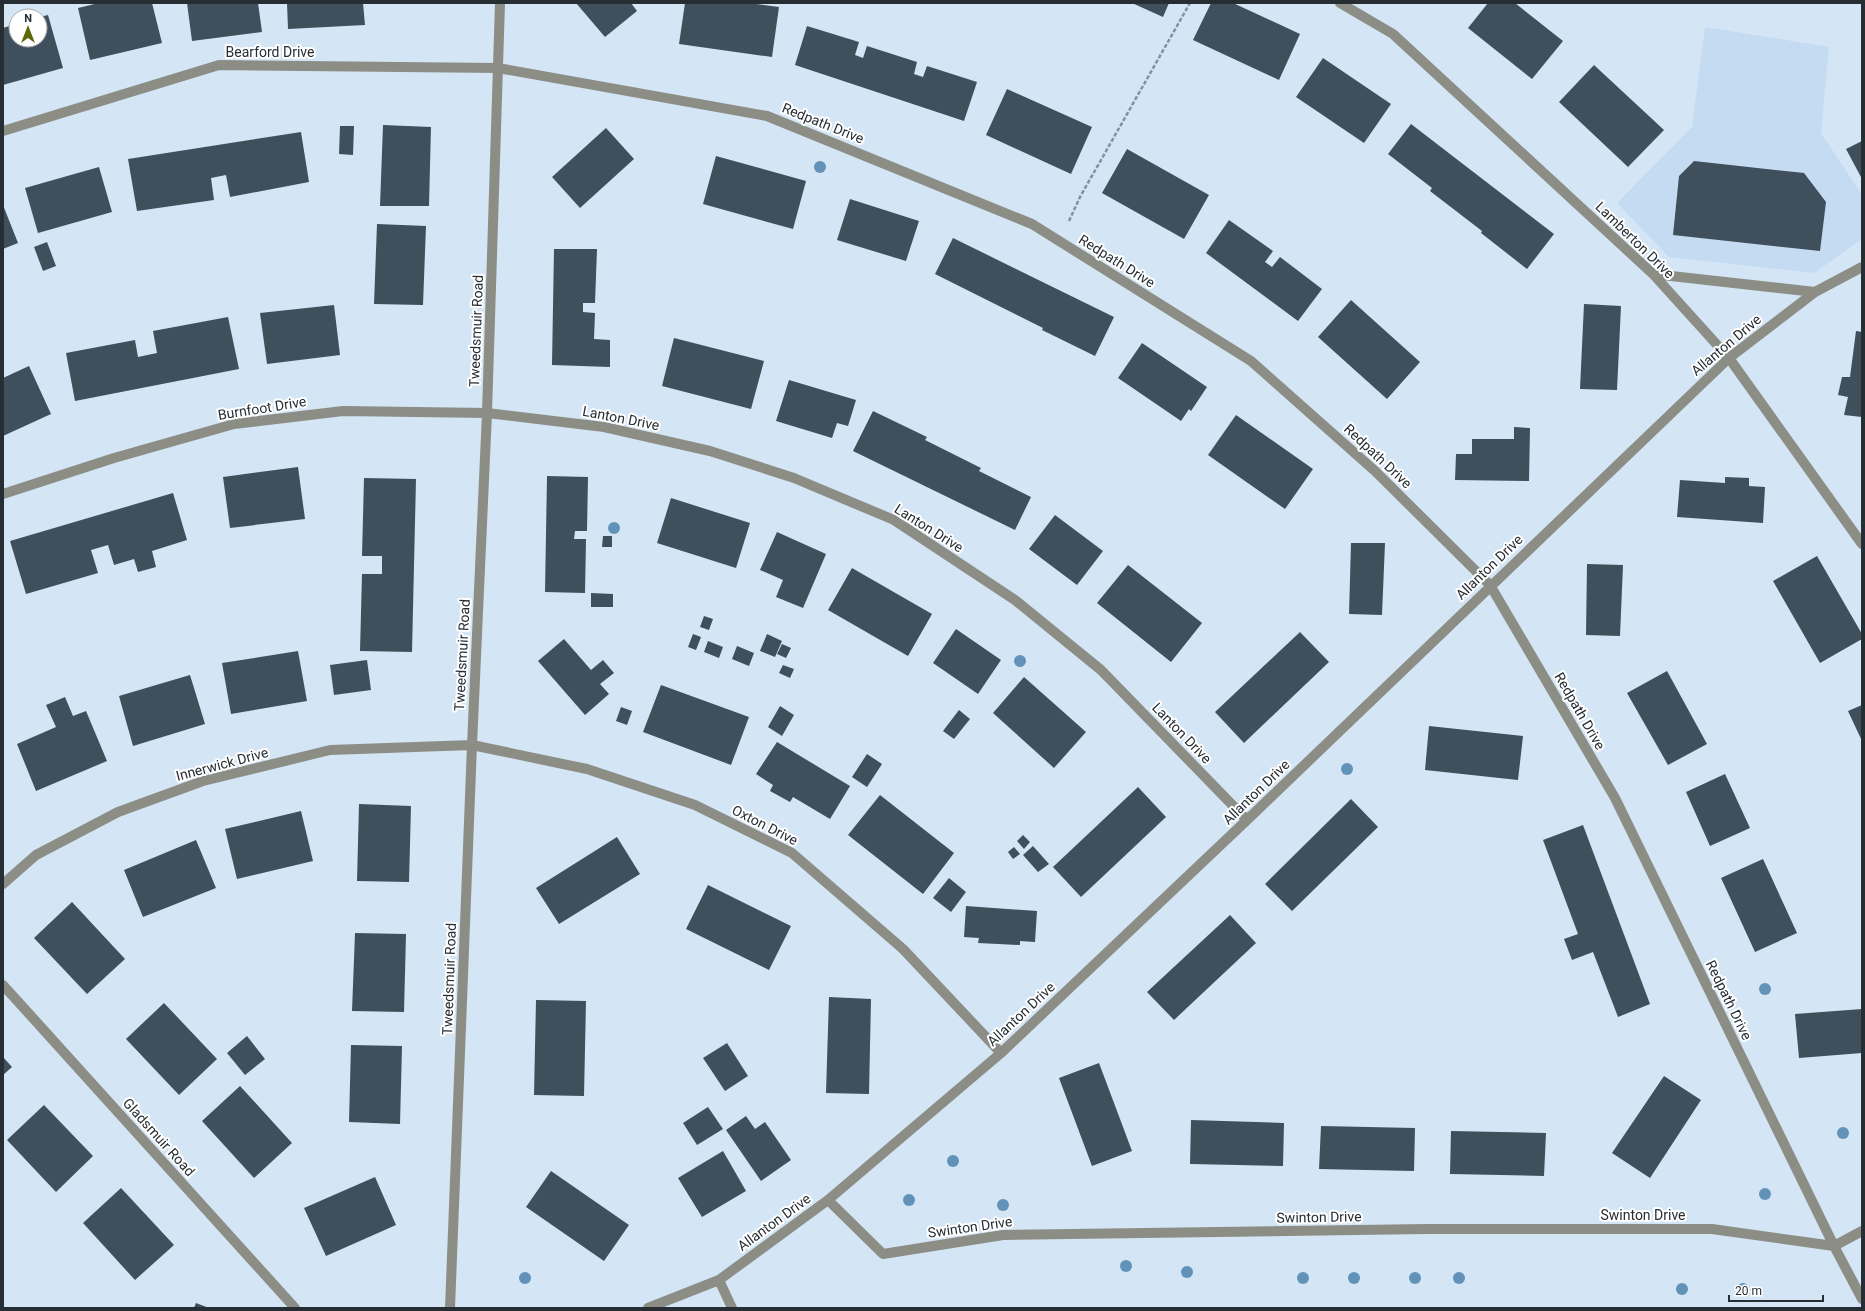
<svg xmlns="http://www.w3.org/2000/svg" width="1865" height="1311" font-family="Roboto,sans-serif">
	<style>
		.built { fill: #c4dbf1 }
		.building { fill: #404f5c }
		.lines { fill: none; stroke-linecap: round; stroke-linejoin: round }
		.path { stroke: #84919d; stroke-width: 2.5; stroke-dasharray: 4 2; stroke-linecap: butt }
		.minor { stroke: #8c8e85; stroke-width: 10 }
		.tree { fill: #6392b8 }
		.labels { text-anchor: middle; stroke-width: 4; stroke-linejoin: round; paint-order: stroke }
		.street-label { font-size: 14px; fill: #262d33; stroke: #fff }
	</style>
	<rect width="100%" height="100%" fill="#d4e5f6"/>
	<!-- built -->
	<path class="built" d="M1705 27 1829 47 1821 133 1862 195V239L1814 273 1669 257 1617 203 1692 127Z"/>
	<!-- building -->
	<path class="building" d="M99 3H152L162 43 90 60 78 8Z
		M187 3H258L262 32 192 41Z
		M287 3H363L365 25 288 29Z
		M576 3H631L637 11 605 37Z
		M685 3H749L779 7 772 57 679 44Z
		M1132 3H1169L1163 17Z
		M1211 3H1233L1300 34 1279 80 1193 40Z
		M1488 3H1515L1563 41 1532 79 1468 28Z
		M48 15 63 68 3 85V28L16 24V40H40V17Z
		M807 26 859 42 855 55 863 58 867 46 917 62 914 74 923 77 927 66 977 82 964 121 795 65Z
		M1323 58 1391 104 1364 143 1296 97Z
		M1594 65 1664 130 1628 167 1559 102Z
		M1007 89 1092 127 1071 174 986 135Z
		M1411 124 1554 234 1527 269 1481 233 1482 231 1430 191 1432 188 1388 154Z
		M383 125 431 127 429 206H380Z
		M340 126H354L353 155 339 154Z
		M606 128 634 159 580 208 552 177Z
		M301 132 309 182 230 197 226 175 211 178 214 200 137 211 128 159Z
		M1862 141V179L1846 149Z
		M1127 149 1209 195 1184 239 1102 193Z
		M716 156 806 181 793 229 703 204Z
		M1694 161 1804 173 1826 202 1820 251 1673 235 1679 176Z
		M99 167 112 212 38 233 25 188Z
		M850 199 919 221 906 261 837 240Z
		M3 205 18 243 3 249Z
		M1229 220 1273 251 1265 262 1272 267 1280 257 1322 289 1298 321 1206 253Z
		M377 224 426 226 423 305 374 304Z
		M953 238 1114 317 1095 356 1042 330 1043 328 935 274Z
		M47 242 56 266 43 271 34 247Z
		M554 249H597L595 303H583V312L595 313 594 339 610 340V367L552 365Z
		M1351 300 1420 362 1387 399 1318 337Z
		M1584 304 1621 306 1617 390 1580 389Z
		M334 305 340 355 267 364 260 313Z
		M228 317 239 369 75 401 66 353 135 340 138 357 157 353 153 331Z
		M1856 331 1862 332V417L1844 415 1848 397 1838 395 1842 377H1850Z
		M674 338 764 361 751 409 662 386Z
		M1142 343 1207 387 1191 411 1189 409 1181 421 1118 378Z
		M29 366 51 414 3 436V378Z
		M789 380 856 400 848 426 837 423 832 438 776 421Z
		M873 411 927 437 925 440 981 468 979 471 1031 497 1015 530 853 451Z
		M1236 415 1313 469 1285 509 1208 455Z
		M1514 427 1530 428 1529 481 1455 480 1456 454H1472V439H1514Z
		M298 467 305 519 230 528 223 477Z
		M547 476 588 477 587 531H575L574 539H586L585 593 545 592Z
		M1725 477 1749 478V486L1765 487 1763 523 1677 517 1680 480 1725 483Z
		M364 478 416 479 412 652 360 651 362 574H382V556H362Z
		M173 493 187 540 152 551 156 567 138 572 134 559 114 565 108 545 91 550 98 573 26 594 10 541Z
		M671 498 750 523 736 568 657 543Z
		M1055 515 1103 551 1077 585 1029 549Z
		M777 532 826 554 803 608 776 597 783 580 760 570Z
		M603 536H612V547H602Z
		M1351 543H1385L1382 615 1349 614Z
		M1817 556 1862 634V639L1820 663 1773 581Z
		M1587 564 1623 565 1620 636 1586 635Z
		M1128 565 1202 623 1171 662 1097 603Z
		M852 568 932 614 908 656 828 610Z
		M591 593 613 594V607H591Z
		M704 616 713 619 709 630 700 627Z
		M956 629 1001 660 978 694 933 663Z
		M1300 632 1329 662 1244 743 1215 712Z
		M693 634 701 637 696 650 688 647Z
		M767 634 782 641 775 657 760 651Z
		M564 639 591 670 603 660 614 673 600 684 609 694 585 715 538 661Z
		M708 641 723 647 719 658 704 652Z
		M782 644 791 648 786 658 777 654Z
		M737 646 754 653 749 666 732 659Z
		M298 651 307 701 231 714 222 663Z
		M367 660 371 690 334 695 330 665Z
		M783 665 794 669 790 678 779 673Z
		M1667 671 1707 744 1668 765 1627 693Z
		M190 675 205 724 133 746 119 696Z
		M1024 677 1086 732 1054 768 993 713Z
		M661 685 749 717 731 765 643 732Z
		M65 697 73 716 86 711 107 761 36 791 17 744 56 727 46 705Z
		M1862 705V741L1848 711Z
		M780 706 794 715 782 736 768 727Z
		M621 707 632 711 627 725 616 721Z
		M959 710 970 719 954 739 943 731Z
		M1429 726 1523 736 1518 780 1425 770Z
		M777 742 850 786 830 819 793 797 790 802 770 791 773 785 756 774Z
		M867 754 882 764 867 787 852 777Z
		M1725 774 1750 828 1710 846 1686 792Z
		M1138 787 1166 817 1081 897 1053 867Z
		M880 795 954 853 923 894 848 835Z
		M1351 799 1378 827 1292 911 1265 884Z
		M359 804 411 806 409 882 357 881Z
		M301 811 313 861 237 879 225 829Z
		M1583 825 1650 1004 1618 1017 1593 952 1572 960 1564 939 1578 934 1543 840Z
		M1023 835 1030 842 1024 849 1017 841Z
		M617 837 640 874 559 924 536 888Z
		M196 840 216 888 143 917 124 870Z
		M1033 846 1049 864 1038 872 1023 855Z
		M1014 847 1020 854 1013 859 1008 852Z
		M1763 859 1797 933 1755 952 1721 878Z
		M949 878 966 892 951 912 933 898Z
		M708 885 791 926 769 970 686 929Z
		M72 902 125 959 87 994 34 938Z
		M966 906 1037 911 1035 942 1020 941V945L978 943 979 938 964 937Z
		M1230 915 1256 943 1174 1020 1147 992Z
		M355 933 406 934 404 1012 352 1011Z
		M829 997 871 999 869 1094 826 1093Z
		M536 1000 586 1001 584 1096 534 1095Z
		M164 1003 217 1059 179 1095 126 1039Z
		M1862 1009V1053L1799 1058 1795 1014Z
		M247 1036 265 1059 245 1075 227 1053Z
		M727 1043 748 1076 725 1091 703 1058Z
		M351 1045 402 1046 400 1124 349 1122Z
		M3 1057 12 1067 3 1075Z
		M1099 1063 1132 1151 1092 1166 1059 1078Z
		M1664 1076 1701 1100 1650 1178 1612 1153Z
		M240 1086 292 1143 254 1178 202 1121Z
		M44 1105 93 1156 56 1192 7 1140Z
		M708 1107 723 1129 697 1145 683 1123Z
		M746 1116 755 1129 765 1122 791 1160 761 1181 726 1130Z
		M1191 1120 1284 1123 1283 1166 1190 1164Z
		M1321 1126 1415 1128 1414 1171 1319 1169Z
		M1451 1131 1546 1133 1544 1176 1450 1174Z
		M723 1151 746 1191 702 1217 678 1178Z
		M551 1171 629 1225 604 1261 526 1207Z
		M375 1177 396 1225 326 1256 304 1208Z
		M121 1188 174 1245 135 1280 83 1223Z
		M196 1303 209 1308H194Z"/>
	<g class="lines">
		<!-- path -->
		<path class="path" d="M1069 221 1080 197 1190 3"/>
		<!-- minor -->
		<path class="minor" d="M1340 3 1393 34 1653 274 1729 358 1862 544
			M3 131 219 65 498 68 767 116 1032 224 1251 361 1375 471 1490 585 1615 798 1834 1246 1862 1299
			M1653 274 1815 292
			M3 494 114 458 234 424 343 411 487 413 604 427 710 451 794 478 894 520 1015 600 1101 670 1247 820
			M3 884 36 855 118 812 203 781 330 750 472 745 587 769 695 805 792 853 903 949 1001 1053
			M3 985 295 1308
			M828 1200 883 1254 1003 1235 1426 1229H1712L1834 1246 1862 1231
			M719 1280 732 1308
			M450 1308 472 745 487 413 500 3
			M648 1308 719 1280 828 1200 1001 1053 1247 820 1729 358 1815 292 1862 267"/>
	</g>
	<!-- trees -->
	<g class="tree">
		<circle cx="820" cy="167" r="6"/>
		<circle cx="614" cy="528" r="6"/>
		<circle cx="1020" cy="661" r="6"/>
		<circle cx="1347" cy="769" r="6"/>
		<circle cx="1765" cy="989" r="6"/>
		<circle cx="1843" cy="1133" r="6"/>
		<circle cx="953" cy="1161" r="6"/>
		<circle cx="1765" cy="1194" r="6"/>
		<circle cx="909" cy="1200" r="6"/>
		<circle cx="1003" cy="1205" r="6"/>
		<circle cx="1126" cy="1266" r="6"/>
		<circle cx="1187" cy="1272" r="6"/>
		<circle cx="525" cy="1278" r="6"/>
		<circle cx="1303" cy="1278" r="6"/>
		<circle cx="1354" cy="1278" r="6"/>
		<circle cx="1415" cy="1278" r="6"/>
		<circle cx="1459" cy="1278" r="6"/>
		<circle cx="1682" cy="1289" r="6"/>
		<circle cx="1743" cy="1289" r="6"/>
	</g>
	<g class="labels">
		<!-- street labels -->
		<g class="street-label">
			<text x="270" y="57">Bearford Drive</text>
			<text transform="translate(823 123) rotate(22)" y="5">Redpath Drive</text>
			<text transform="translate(1635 240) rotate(44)" y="5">Lamberton Drive</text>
			<text transform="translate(1117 261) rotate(32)" y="5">Redpath Drive</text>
			<text transform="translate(476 331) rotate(-88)" y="5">Tweedsmuir Road</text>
			<text transform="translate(1726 345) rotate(-40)" y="5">Allanton Drive</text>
			<text transform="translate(262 408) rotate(-9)" y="5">Burnfoot Drive</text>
			<text transform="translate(621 418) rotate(11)" y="5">Lanton Drive</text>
			<text transform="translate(1378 456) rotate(43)" y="5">Redpath Drive</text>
			<text transform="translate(929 528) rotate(32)" y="5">Lanton Drive</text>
			<text transform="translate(1489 567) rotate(-44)" y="5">Allanton Drive</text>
			<text transform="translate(462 655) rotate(-87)" y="5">Tweedsmuir Road</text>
			<text transform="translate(1580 711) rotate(60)" y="5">Redpath Drive</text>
			<text transform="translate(1182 733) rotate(46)" y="5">Lanton Drive</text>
			<text transform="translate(222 764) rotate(-15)" y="5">Innerwick Drive</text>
			<text transform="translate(1256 792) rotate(-44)" y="5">Allanton Drive</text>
			<text transform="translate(765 825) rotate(27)" y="5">Oxton Drive</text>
			<text transform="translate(449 979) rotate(-88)" y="5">Tweedsmuir Road</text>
			<text transform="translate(1729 1000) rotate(64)" y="5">Redpath Drive</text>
			<text transform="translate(1021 1014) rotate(-43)" y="5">Allanton Drive</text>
			<text transform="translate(159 1137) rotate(48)" y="5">Gladsmuir Road</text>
			<text x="1643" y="1220">Swinton Drive</text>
			<text transform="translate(1319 1217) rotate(-1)" y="5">Swinton Drive</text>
			<text transform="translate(774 1222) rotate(-36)" y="5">Allanton Drive</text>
			<text transform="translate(970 1227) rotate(-8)" y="5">Swinton Drive</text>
		</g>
	</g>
	<!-- border -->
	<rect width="1865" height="1311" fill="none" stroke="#262d33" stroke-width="8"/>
	<!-- north arrow -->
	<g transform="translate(28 28)"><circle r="19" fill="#ffffff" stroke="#a8abad"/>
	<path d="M0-3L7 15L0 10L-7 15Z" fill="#5c670a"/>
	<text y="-6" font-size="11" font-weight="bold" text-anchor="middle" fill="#262d33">N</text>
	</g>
	<!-- scale -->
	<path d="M1729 1295v6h94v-6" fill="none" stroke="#262d33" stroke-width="2"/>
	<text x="1735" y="1295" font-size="12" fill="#262d33" stroke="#ffffff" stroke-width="3" paint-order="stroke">20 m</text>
</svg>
